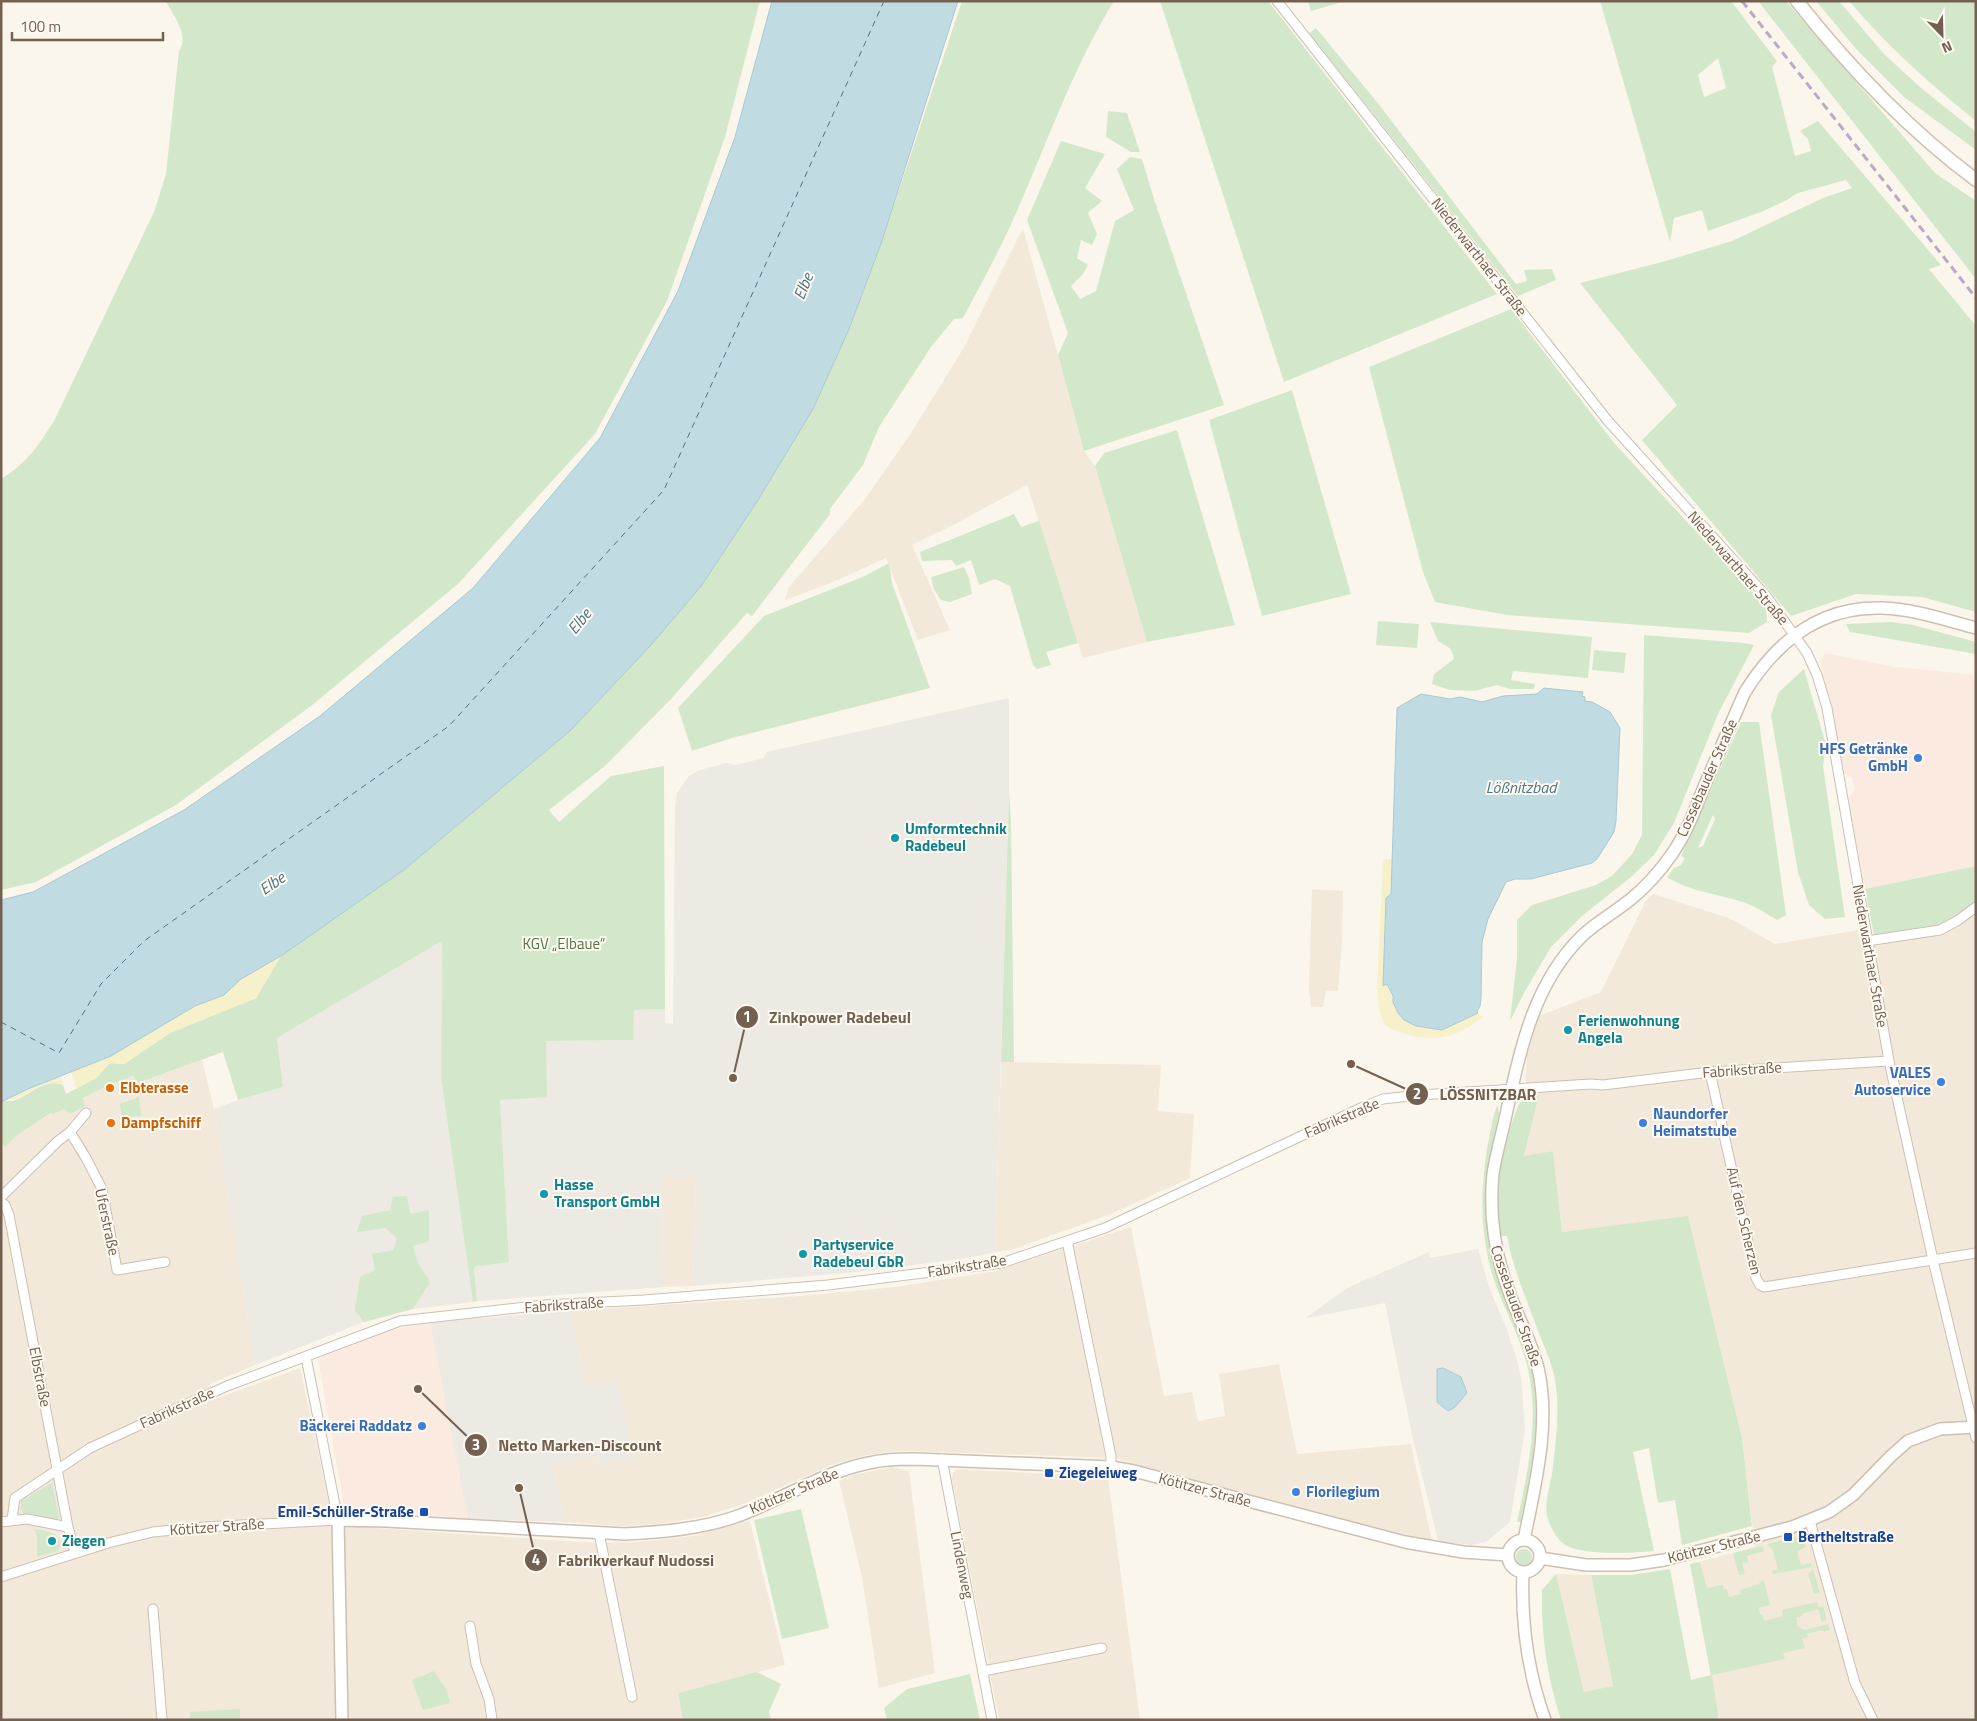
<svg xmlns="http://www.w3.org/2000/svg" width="1977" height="1721" font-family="'Titillium Web',sans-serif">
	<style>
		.residential { fill: #f2e9da }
		.commercial { fill: #faeae0 }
		.industrial { fill: #ede9e3 }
		.green { fill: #d3e8ca; fill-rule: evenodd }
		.sand { fill: #f6f1ca }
		.water { fill: #c1dbe3; stroke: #a8c9d4 }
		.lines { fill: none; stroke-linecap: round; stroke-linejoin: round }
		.ferry { stroke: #4c7585; stroke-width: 1; stroke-dasharray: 6 5; stroke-linecap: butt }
		.minor-casing { stroke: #ccc0b2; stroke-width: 11 }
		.tertiary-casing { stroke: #ccc0b2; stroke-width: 14 }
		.secondary-casing { stroke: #cfc1b0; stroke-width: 15 }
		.minor { stroke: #fff; stroke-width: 9 }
		.tertiary { stroke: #fff; stroke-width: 11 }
		.secondary { stroke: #fff; stroke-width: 12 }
		.rail { stroke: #bba9c5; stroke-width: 3; stroke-dasharray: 8 5; stroke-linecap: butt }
		.shop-dot { fill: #3f7fe0; stroke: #fefaf2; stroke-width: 2 }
		.culture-dot { fill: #0f9aa8; stroke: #fefaf2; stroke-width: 2 }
		.food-dot { fill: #e8710a; stroke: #fefaf2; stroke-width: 2 }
		.transit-dot { fill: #1a4fb4; stroke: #fefaf2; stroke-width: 2 }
		.labels { text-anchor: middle; stroke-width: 4; stroke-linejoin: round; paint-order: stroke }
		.street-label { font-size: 15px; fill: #746050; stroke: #fefaf2 }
		.shop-label { font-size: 15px; font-weight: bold; fill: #366cbe; stroke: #fefaf2; text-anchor: end }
		.culture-label { font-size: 15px; font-weight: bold; fill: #0d838f; stroke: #fefaf2; text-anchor: start }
		.park-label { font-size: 15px; fill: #537849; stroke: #fefaf2 }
		.food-label { font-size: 15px; font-weight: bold; fill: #c56008; stroke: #fefaf2; text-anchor: start }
		.transit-label { font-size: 15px; font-weight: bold; fill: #164399; stroke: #fefaf2; text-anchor: start }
		.water-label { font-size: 16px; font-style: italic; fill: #4c7585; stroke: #fefaf2 }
		.leader { fill: none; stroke: #746050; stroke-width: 2 }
		.callout-dot { fill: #746050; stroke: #fefaf2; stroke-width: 2 }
		.mark-label { font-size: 15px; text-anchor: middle; font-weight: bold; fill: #fff }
		.callout-label { font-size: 16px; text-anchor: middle; font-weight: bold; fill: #746050; stroke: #fefaf2; stroke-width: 4; stroke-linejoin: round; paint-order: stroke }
	</style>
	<rect width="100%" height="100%" fill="#fbf6eb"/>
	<!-- residential -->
	<path class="residential" d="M1023 228 1084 451 1095 466 1147 642 1083 658 1027 485 957 523 912 545 950 630 918 640 886 558 833 582 785 600 789 587 865 499 909 436 963 349Z
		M1312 889 1343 891 1342 943 1338 991H1326L1323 1007H1311L1309 990Z
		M1653 894 1729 918 1775 944 1858 930 1859 937 1942 924 1976 902V1720H1719L1690 1564 1755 1547 1742 1438 1688 1217 1562 1232 1553 1151 1524 1157 1539 1095 1525 1081 1527 1055 1539 1016 1601 992 1645 902Z
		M202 1060 214 1109 255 1365 210 1384 215 1399 300 1368 334 1525 595 1543 639 1542 693 1536 750 1521 785 1665 678 1693 683 1720H1V1144L6 1147 16 1136 52 1113 53 1114 107 1086 133 1076 138 1083Z
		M1001 1062 1161 1065 1158 1111 1194 1114 1190 1178 1111 1214 1014 1249 995 1252Z
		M662 1177H696L693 1286 663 1287Z
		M1131 1227 1164 1396 1192 1392 1198 1421 1225 1416 1219 1374 1279 1364 1297 1454 1411 1444 1432 1541 1268 1501 1114 1458 940 1452 898 1451 866 1455 831 1465 746 1503 703 1517 658 1524 623 1526 563 1522 554 1465 597 1456 599 1464 634 1457 617 1380 587 1386 570 1311 800 1296 896 1287 996 1271Z
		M892 1467 909 1471 935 1673 879 1688 862 1577 839 1481 853 1475Z
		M957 1469 1108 1477 1140 1720H999L952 1479 953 1473Z
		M1556 1574 1591 1575 1613 1687 1584 1692Z"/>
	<!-- commercial -->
	<path class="commercial" d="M1825 653 1895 667 1976 675V866L1865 889 1848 798 1855 790 1852 778 1843 773 1834 723 1820 661Z
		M430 1322 468 1519 344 1506 318 1359 379 1333Z"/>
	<!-- industrial -->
	<path class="industrial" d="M1009 698V792L995 1252 968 1258 856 1272 693 1286 696 1177H662L663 1287 477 1301 474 1267 509 1262 500 1100 546 1041 633 1040 634 1010 665 1009V1023L673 1024 675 808 677 793 689 776 700 770 726 763 735 765 764 758 767 752Z
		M442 941 441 1077 473 1302 413 1309 364 1322 255 1365 214 1109 238 1100 283 1087 277 1038Z
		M1478 1249 1489 1287 1507 1330 1517 1360 1521 1378 1525 1429 1510 1522 1486 1542 1471 1545 1438 1541 1412 1435 1385 1303 1306 1318 1347 1288 1429 1252 1430 1258Z
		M570 1311 587 1386 617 1380 634 1457 599 1464 597 1456 554 1465 563 1522 468 1519 430 1322Z"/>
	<!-- green -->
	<path class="green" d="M166 1H760L725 137 667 301 595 434 458 584 311 706 176 805 36 882 1 890V479C28 462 37 447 54 421L154 212 166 174 179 51C190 35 173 16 166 1Z
		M962 1H1114C1069 74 1043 156 1007 233 993 262 978 290 963 318L954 319 931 347 879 427 863 465 830 509V514L752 616 747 613 671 699 605 766 549 810 559 822 611 776 664 766 665 1009 634 1010 633 1040 546 1041 547 1097 500 1100 509 1262 474 1267 477 1301 473 1302 441 1077 442 941 277 1038 283 1087 238 1100 223 1052 138 1083 133 1076 107 1086 83 1098 85 1106 70 1114 64 1109 53 1114 51 1113 16 1136 6 1147 1 1144V1102C6 1100 11 1102 16 1100 32 1093 45 1078 63 1085L66 1094 96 1078 110 1063 124 1064 170 1033 256 998 281 956 405 869 571 730 651 645 702 585 758 500 813 409 849 329 882 241Z
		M1160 1H1268L1497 294 1284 382Z
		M1308 1H1346L1311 11Z
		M1600 1H1731L1777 61 1772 67 1795 156 1811 151 1808 139 1800 131 1818 121 1941 265 1929 269 1976 326V612L1922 597 1856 594 1791 616 1642 440 1677 405 1580 283 1666 261 1732 241 1823 198 1852 188 1846 180 1798 193 1787 200 1761 212 1708 231 1702 210 1674 218 1670 242ZM1718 58 1726 88 1704 97 1698 75Z
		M1758 1H1786L1935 173 1976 201V279Z
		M1816 1H1839L1884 54 1921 88 1976 132V150L1904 97 1857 50Z
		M1849 1H1976V121C1930 84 1887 46 1849 1Z
		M1316 28 1377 102 1516 284 1527 281 1524 270 1552 269 1556 280 1518 296 1309 33Z
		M1108 111 1127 113 1140 152H1131L1106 137Z
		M1061 141 1105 154 1085 188 1102 201 1088 213 1097 234 1092 245 1081 240 1077 258 1088 265 1083 274 1071 286 1080 299 1096 291 1115 221 1134 210 1117 169 1130 157 1142 159 1154 199 1224 405 1084 451 1058 355 1068 333 1027 220Z
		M1511 309 1615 444 1766 607 1767 622 1749 633 1507 615 1435 602 1423 572 1369 367Z
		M1292 390 1351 594 1262 616 1209 420Z
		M1177 430 1235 625 1147 642 1095 466 1104 453Z
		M1014 514 1021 527 1039 521 1078 643 1046 652 1051 665 1037 669 1033 665 1010 586 995 579 979 585 971 560 956 566 952 560 922 561 920 552Z
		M889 563 892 583 930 688 732 738 692 751 678 708 764 616 865 576Z
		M964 567 969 578 972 594 950 602 941 600 934 589 931 577Z
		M1378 621 1419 624 1417 648 1376 645Z
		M1430 622 1592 637 1588 678 1513 671 1511 680 1535 684 1534 689H1510L1497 685 1474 691 1450 690 1432 684 1434 674 1454 659 1451 649 1438 641Z
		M1891 622 1913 625 1976 642V654L1850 632 1846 624Z
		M1644 635 1744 643 1754 645 1718 714 1674 823 1654 855 1631 877 1582 916 1551 947 1524 993 1510 1021 1517 958V920L1532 905 1596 885 1612 876 1632 854 1642 835Z
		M1594 650 1626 653 1624 673 1592 670Z
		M1804 669 1826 745 1823 766 1845 917 1825 919 1809 905 1798 872 1771 715 1779 692Z
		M1741 722H1759L1786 915 1777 920C1767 914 1756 907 1746 903 1720 894 1690 892 1667 877L1674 868 1681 865 1685 858 1681 856ZM1713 815 1715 819 1703 846 1698 848Z
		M1009 792 1011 821 1014 1062H1001Z
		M1976 866V902L1942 924 1874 935 1865 889Z
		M1525 1094 1539 1095 1524 1156 1553 1151 1562 1232 1688 1216 1742 1438 1752 1526 1682 1545 1675 1500 1658 1503 1649 1448 1633 1452 1654 1551C1634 1553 1580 1556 1564 1544 1557 1539 1550 1527 1548 1519 1543 1504 1550 1488 1552 1474 1556 1444 1560 1409 1555 1379 1552 1365 1546 1350 1540 1336 1528 1303 1513 1270 1507 1236H1499C1494 1198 1500 1162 1511 1126 1515 1114 1518 1104 1525 1094Z
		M139 1097 141 1116 122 1117 120 1104Z
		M1497 1105 1499 1113C1487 1174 1480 1218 1498 1279 1504 1298 1514 1316 1522 1335 1530 1355 1534 1377 1537 1398 1542 1439 1529 1483 1521 1522H1517C1527 1475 1538 1428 1530 1380 1525 1344 1505 1313 1494 1280 1480 1236 1480 1194 1487 1149 1490 1134 1492 1119 1497 1105Z
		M407 1196 410 1214 429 1210V1241L413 1246 418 1263 430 1282 413 1309 364 1322 355 1310 360 1277 375 1270 372 1254 393 1250 397 1239 386 1228 357 1232 362 1216 390 1210 393 1197Z
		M52 1483 59 1517 56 1520 24 1514 21 1510V1501Z
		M801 1509 829 1628 782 1639 754 1520Z
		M34 1529C46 1531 59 1532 61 1546L57 1551 37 1557V1536Z
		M1800 1536 1804 1541 1806 1547 1797 1551 1801 1565 1811 1563 1812 1567 1773 1574 1772 1571 1778 1569 1773 1550 1767 1544Z
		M1762 1546 1764 1551 1747 1556 1748 1562 1742 1563 1745 1574 1739 1575 1733 1553Z
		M1516 1557a8 8 0 1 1 16 0a8 8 0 1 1-16 0Z
		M1700 1562 1707 1588 1723 1585 1724 1589H1727L1729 1597 1741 1594 1740 1590 1760 1584 1759 1582 1764 1581 1770 1605 1758 1608 1760 1614H1762L1764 1621 1783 1616 1782 1610 1817 1602 1819 1607 1823 1606 1827 1620 1822 1622 1818 1609 1802 1614V1616L1796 1618 1798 1627 1805 1630 1828 1624 1830 1630 1824 1632 1823 1630 1807 1634 1808 1637 1802 1639 1805 1648 1783 1653 1785 1659 1712 1675 1719 1720H1561C1547 1677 1541 1635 1542 1590L1556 1574 1584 1692 1613 1686 1591 1575H1631L1670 1569 1691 1680 1711 1675 1690 1564Z
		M1813 1569 1820 1593 1814 1594 1808 1574Z
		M434 1671 447 1691 450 1703 423 1710 412 1680Z
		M757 1672 781 1684 769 1712 771 1720H683L678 1693Z
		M970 1674 980 1720H887L884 1708 907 1689Z
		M240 1709V1720H190V1712Z"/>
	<!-- sand -->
	<path class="sand" d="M1383 859H1393L1391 895 1386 898 1383 985 1387 984 1393 1000 1467 1017 1478 1013 1483 1017C1459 1037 1432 1044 1403 1033 1398 1031 1390 1029 1386 1025 1378 1016 1378 999 1377 987Z
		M281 956 256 998 170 1033 124 1064 110 1063 96 1078 76 1089 71 1072 111 1056 195 1006 224 995 241 979Z
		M61 1076 63 1085C39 1076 27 1102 5 1100Z"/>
	<!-- water -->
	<path class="water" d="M772 1H958L882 241 849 329 813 409 758 500 702 585 651 645 571 730 405 869 281 956 241 979 224 995 195 1006 111 1056 28 1089 1 1102V900L33 892 184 810 320 716 473 588 600 438 678 291 735 137Z
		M1544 688 1583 692 1582 696 1585 697V701L1592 702 1610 712 1620 728 1616 821 1614 832 1597 859 1592 863 1531 879H1515L1506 882 1488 919 1482 942 1481 998 1480 1006 1477 1011 1478 1013 1442 1030 1416 1026 1404 1020 1398 1013 1393 1002V996L1387 984 1383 986 1386 898 1391 894 1397 708 1421 694 1450 699 1460 697 1482 702 1503 696 1537 694Z
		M1443 1368 1461 1377 1467 1393 1454 1408 1448 1411 1437 1402V1369Z"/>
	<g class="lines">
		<!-- ferry -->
		<path class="ferry" d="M1 1022 59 1053 101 984 144 941 449 726 664 490 884 1"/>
		<defs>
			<path id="minor" d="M1277 1 1608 421 1767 597 1807 653 1817 675 1827 708 1889 1061 1933 1260 1976 1438
				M1867 941 1940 930 1957 921 1976 907
				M1710 1072 1756 1278 1760 1285 1764 1287 1976 1253
				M70 1132 86 1158 102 1189 117 1270 165 1262
				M1 1197 58 1141 70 1132 86 1113
				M1 1202 5 1205 9 1215 68 1527 75 1553
				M1067 1241 1111 1456V1467
				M942 1459 992 1720
				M12 1520 15 1498 90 1448 142 1424 227 1386 400 1321 544 1305 644 1300 828 1285 1002 1263 1105 1228 1363 1107 1383 1099 1420 1095 1591 1084 1603 1085 1710 1072 1889 1061
				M1810 1521 1855 1683 1873 1720
				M1 1522 27 1519 68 1527
				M599 1533 632 1697
				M1 1577 108 1543 153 1532 204 1527 338 1520 306 1357
				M153 1609 162 1720
				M470 1626 476 1664 489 1699 492 1720
				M983 1671 1102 1648"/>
			<path id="tertiary" d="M1524 1540C1535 1485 1551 1424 1538 1368 1531 1340 1517 1316 1508 1289 1494 1251 1489 1214 1493 1174 1496 1153 1503 1131 1507 1110 1521 1047 1534 983 1582 936 1597 922 1615 912 1631 899 1646 887 1660 871 1672 854 1686 834 1695 810 1704 787 1718 755 1731 723 1745 692 1776 642 1820 606 1882 608 1914 609 1945 620 1976 628
				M1508 1556a16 16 0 1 1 32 0a16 16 0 1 1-32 0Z
				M1540 1558 1586 1565H1631L1664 1560 1792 1527 1829 1512 1853 1495 1891 1456 1908 1441 1940 1429 1976 1427
				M1523 1572C1521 1622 1528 1673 1545 1720
				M342 1720 338 1520 386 1521 625 1534C661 1532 700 1529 735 1517 780 1501 822 1472 869 1463 884 1459 900 1459 915 1459L1111 1467 1134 1471 1405 1542 1463 1552 1508 1555"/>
			<path id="secondary" d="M1797 1C1849 67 1909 130 1976 180"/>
		</defs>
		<!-- minor casing -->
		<use href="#minor" class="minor-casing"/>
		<!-- tertiary casing -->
		<use href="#tertiary" class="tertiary-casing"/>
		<!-- secondary casing -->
		<use href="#secondary" class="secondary-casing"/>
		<!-- minor -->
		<use href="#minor" class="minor"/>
		<!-- tertiary -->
		<use href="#tertiary" class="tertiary"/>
		<!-- secondary -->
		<use href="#secondary" class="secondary"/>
		<!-- rail -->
		<path class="rail" d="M1742 1 1976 298"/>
	</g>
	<!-- markers -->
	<g class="shop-dot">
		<circle cx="1918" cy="758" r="5"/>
		<circle cx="1941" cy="1082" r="5"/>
		<circle cx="1643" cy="1123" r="5"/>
		<circle cx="422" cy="1426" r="5"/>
		<circle cx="1296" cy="1492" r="5"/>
	</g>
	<g class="culture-dot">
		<circle cx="895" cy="838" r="5"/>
		<circle cx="1568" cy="1030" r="5"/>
		<circle cx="544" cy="1194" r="5"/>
		<circle cx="803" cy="1254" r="5"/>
		<circle cx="52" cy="1541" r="5"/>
	</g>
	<g class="food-dot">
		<circle cx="110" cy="1088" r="5"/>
		<circle cx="111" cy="1123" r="5"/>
	</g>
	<g class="transit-dot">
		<rect x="1044" y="1468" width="10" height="10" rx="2.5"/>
		<rect x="419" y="1507" width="10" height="10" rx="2.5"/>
		<rect x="1783" y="1532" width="10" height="10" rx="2.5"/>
	</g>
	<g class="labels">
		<!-- street labels -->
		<g class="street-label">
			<text transform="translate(1479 257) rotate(52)" y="5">Niederwarthaer Straße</text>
			<text transform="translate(1738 568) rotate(49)" y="5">Niederwarthaer Straße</text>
			<text transform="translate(1707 778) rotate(-66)" y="5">Cossebauder Straße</text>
			<text transform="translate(1870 956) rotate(80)" y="5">Niederwarthaer Straße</text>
			<text transform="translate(1742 1070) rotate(-4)" y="5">Fabrikstraße</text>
			<text transform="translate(1342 1118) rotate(-23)" y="5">Fabrikstraße</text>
			<text transform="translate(1744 1221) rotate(77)" y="5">Auf den Scherzen</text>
			<text transform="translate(107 1222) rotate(78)" y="5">Uferstraße</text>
			<text transform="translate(967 1266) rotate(-9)" y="5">Fabrikstraße</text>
			<text transform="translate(564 1305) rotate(-4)" y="5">Fabrikstraße</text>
			<text transform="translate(1516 1306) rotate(71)" y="5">Cossebauder Straße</text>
			<text transform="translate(40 1377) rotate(79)" y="5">Elbstraße</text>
			<text transform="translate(177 1408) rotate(-24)" y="5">Fabrikstraße</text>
			<text transform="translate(1205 1490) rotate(15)" y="5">Kötitzer Straße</text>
			<text transform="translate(794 1491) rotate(-23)" y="5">Kötitzer Straße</text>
			<text transform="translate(217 1527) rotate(-4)" y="5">Kötitzer Straße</text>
			<text transform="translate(1714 1547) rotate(-14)" y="5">Kötitzer Straße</text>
			<text transform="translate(962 1565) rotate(79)" y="5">Lindenweg</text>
		</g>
		<!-- shop labels -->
		<g class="shop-label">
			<text x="1908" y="754">HFS Getränke<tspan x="1908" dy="17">GmbH</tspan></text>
			<text x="1931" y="1078">VALES<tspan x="1931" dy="17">Autoservice</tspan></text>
			<text x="1653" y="1119" text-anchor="start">Naundorfer<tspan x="1653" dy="17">Heimatstube</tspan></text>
			<text x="412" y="1431">Bäckerei Raddatz</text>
			<text x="1306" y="1497" text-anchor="start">Florilegium</text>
		</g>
		<!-- culture labels -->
		<g class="culture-label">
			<text x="905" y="834">Umformtechnik<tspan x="905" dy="17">Radebeul</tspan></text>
			<text x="1578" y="1026">Ferienwohnung<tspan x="1578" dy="17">Angela</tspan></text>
			<text x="554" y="1190">Hasse<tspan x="554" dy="17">Transport GmbH</tspan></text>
			<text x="813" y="1250">Partyservice<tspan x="813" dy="17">Radebeul GbR</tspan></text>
			<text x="62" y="1546">Ziegen</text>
		</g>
		<!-- park labels -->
		<g class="park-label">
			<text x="564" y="949">KGV „Elbaue“</text>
		</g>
		<!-- food labels -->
		<g class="food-label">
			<text x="120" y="1093">Elbterasse</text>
			<text x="121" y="1128">Dampfschiff</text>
		</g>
		<!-- transit labels -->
		<g class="transit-label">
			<text x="1059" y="1478">Ziegeleiweg</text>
			<text x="414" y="1517" text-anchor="end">Emil-Schüller-Straße</text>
			<text x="1798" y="1542">Bertheltstraße</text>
		</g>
		<!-- water labels -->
		<g class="water-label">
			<text transform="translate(803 286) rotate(-68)" y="6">Elbe</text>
			<text transform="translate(579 621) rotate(-51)" y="6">Elbe</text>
			<text x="1521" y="793">Lößnitzbad</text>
			<text transform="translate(272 883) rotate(-34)" y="6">Elbe</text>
		</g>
	</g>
	<!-- callouts -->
	<path class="leader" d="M733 1078L747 1017M1351 1064L1417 1094M418 1389L476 1445M519 1488L536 1560"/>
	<g class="callout-dot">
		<circle cx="733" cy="1078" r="5"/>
		<circle cx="1351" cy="1064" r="5"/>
		<circle cx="418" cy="1389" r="5"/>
		<circle cx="519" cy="1488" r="5"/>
		<circle cx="747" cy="1017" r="12"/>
		<circle cx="1417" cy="1094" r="12"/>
		<circle cx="476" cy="1445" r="12"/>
		<circle cx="536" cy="1560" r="12"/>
	</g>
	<g class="mark-label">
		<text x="747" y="1022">1</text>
		<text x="1417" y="1099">2</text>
		<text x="476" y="1450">3</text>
		<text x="536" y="1565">4</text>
	</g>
	<g class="callout-label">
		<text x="840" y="1023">Zinkpower Radebeul</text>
		<text x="1488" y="1100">LÖSSNITZBAR</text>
		<text x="580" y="1451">Netto Marken-Discount</text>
		<text x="636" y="1566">Fabrikverkauf Nudossi</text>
	</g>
	<!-- border -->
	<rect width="1977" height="1721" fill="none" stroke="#746050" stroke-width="5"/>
	<!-- north arrow -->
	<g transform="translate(1942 35) rotate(157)" stroke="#fefaf2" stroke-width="4" paint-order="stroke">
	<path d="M0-4L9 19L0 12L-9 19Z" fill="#746050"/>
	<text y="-8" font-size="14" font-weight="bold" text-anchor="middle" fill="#746050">N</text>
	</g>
	<!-- scale -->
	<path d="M12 32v8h151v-8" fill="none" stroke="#746050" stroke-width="2.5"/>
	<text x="20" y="32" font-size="15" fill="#746050" stroke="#fefaf2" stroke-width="4" paint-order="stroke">100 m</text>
</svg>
